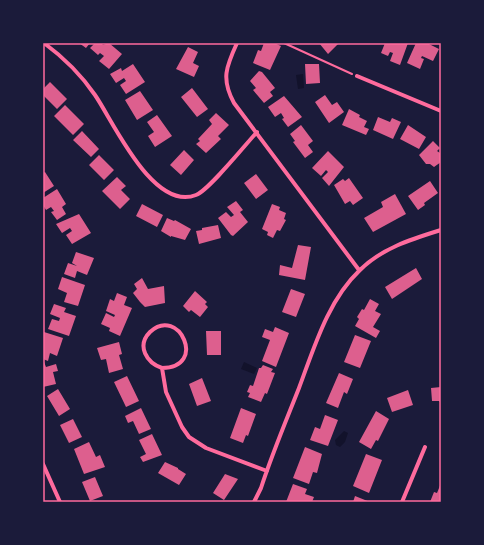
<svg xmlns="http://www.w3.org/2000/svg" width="484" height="545" font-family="'Roboto Condensed',sans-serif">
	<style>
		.water { fill: #12122b }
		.building { fill: #dd5f8e }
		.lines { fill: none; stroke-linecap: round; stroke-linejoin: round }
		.path { stroke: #ff6b9d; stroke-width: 2 }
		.minor { stroke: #ff6b9d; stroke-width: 4 }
		.neatline { fill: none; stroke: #ff6b9d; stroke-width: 1.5 }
	</style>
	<rect width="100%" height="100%" fill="#1b1b3a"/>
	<!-- water -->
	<path class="water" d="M303 74 304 88 298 89 296 75Z
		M244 362 257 368 254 374 241 369Z
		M344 431 348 433 345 442 340 447 336 445 335 440Z"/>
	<!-- building -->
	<path class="building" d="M79 43H90L86 48Z
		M95 43H101L103 45 109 43 122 54 109 69 99 61 104 56 100 53 98 55 90 48Z
		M264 43H274L281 46 270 70 253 63 258 50 261 51Z
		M319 43H339L328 54Z
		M385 43H408L400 65 390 61 393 53 390 52 388 56 381 53Z
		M416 43H427L439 49 433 61 422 56 421 58 424 59 420 69 407 63Z
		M188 47 198 52 193 63 199 66 194 77 176 69Z
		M133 64 145 82 126 94 120 85 126 81 124 78 116 83 110 74 121 68 122 71Z
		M305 64H319L320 83 306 84Z
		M259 71 262 72 275 88 270 92 273 96 264 103 253 90 256 88 250 81Z
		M50 82 67 99 57 109 43 95V89Z
		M192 88 208 109 197 117 181 97Z
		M140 91 153 110 137 120 125 100Z
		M325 95 332 105 337 102 344 112 329 123 315 102Z
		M284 96 302 117 288 127 282 119 284 118 281 113 275 117 268 107Z
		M65 105 84 124 73 135 54 116Z
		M349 109 360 115 359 117 367 121 364 127 369 129 366 135 342 125Z
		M216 113 229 125 218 136 221 139 206 153 196 144 200 141 198 139 212 124 209 120Z
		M157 115 172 136 155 147 148 136 154 132 147 122Z
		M378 117 390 122 392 118 401 122 393 139 373 130Z
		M301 125 313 141 308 145 313 152 305 158 293 142 295 141 290 134Z
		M408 125 426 137 419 149 400 139Z
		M82 131 99 149 91 157 73 140Z
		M433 141 440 148 437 151 440 153 441 151V162L434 167 430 164H426L419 155Z
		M184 150 194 160 181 175 170 165Z
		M328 151 344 167 329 186 322 178 328 172 326 170 321 176 312 168Z
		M99 155 114 170 104 180 89 165Z
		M45 172 54 186 43 193V173Z
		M256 174 268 190 256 199 244 183Z
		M117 177 126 186 121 190 130 199 120 209 102 191Z
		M349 178 363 198 353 205 350 201 345 204 334 185 343 179 345 181Z
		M430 181 438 193 424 203 425 205 418 210 408 196Z
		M57 189 66 204 62 207 66 214 57 220 51 212 54 211 51 207 46 210 43 205V198Z
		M395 194 406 214 373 232 364 218 383 207 381 202Z
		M236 201 243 210 240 212 248 222 233 236 231 235 218 218 226 212 231 217 234 215 227 207Z
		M142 204 163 215 157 227 136 216Z
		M272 204 280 207 279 210 286 213 284 219 286 220 280 231 277 230 273 238 267 235 268 232 262 229Z
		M79 214 91 233 72 244 66 235 72 231 70 228 62 233 56 224Z
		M167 218 174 221 175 220 191 229 185 240 171 236V237L161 231Z
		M218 225 221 238 199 244 196 231 202 230V228Z
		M298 245 311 247 305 280 279 275 280 265 292 268Z
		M76 252 94 258 87 275 77 271 75 278 64 274 68 263 77 266 72 263Z
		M416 268 422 279 392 299 385 287Z
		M62 277 85 285 78 306 64 302 67 293 58 289Z
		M142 278 148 289 164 286 165 303 145 307 140 302 133 293 137 289 134 284Z
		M291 289 305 294 296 317 282 312Z
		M195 291 207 302 205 304 208 307 200 317 191 310 189 312 183 306Z
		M117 293 127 297 124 305 132 308 120 336 109 331 110 328 101 324 106 313 114 317 115 315 106 311 110 299 114 301Z
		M370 299 379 304 375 311 381 314 373 327 380 331 376 338 355 326 359 319 357 317 362 309 364 310Z
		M54 304 66 308 64 312 76 316 69 336 48 329 52 319 59 321 60 318 50 314Z
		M275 327 289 333 276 367 262 361 270 340 262 337 265 329 273 332Z
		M206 331H221V355H207Z
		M44 332 63 338 57 356 50 353 48 361 43 359Z
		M355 335 371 341 360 368 344 362Z
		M119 342 122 354 119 355 123 369 109 373 106 359 101 360 97 348Z
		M44 362 46 367 56 364 58 371 53 372 56 384 43 387Z
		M263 365 273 369 271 372 275 373 267 394 265 393 261 402 248 397 250 393 247 392 250 385 253 386 259 368H261Z
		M339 373 353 379 347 394 344 392 338 408 326 403Z
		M127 376 139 401 126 407 114 382Z
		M202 378 211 401 197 406 189 384Z
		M441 387V403L439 401H432L431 388Z
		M58 389 70 409 59 416 47 396Z
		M408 390 413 405 392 412 387 398Z
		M141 408 151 429 139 434 133 421 128 423 125 416Z
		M241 408 256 414 248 436 246 435 243 443 230 438Z
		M376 411 389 419 378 441 376 440 371 449 359 442Z
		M325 415 338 420 328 446 310 440 315 427 320 429Z
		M73 419 82 437 69 443 60 425Z
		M152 434 162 455 143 462 140 457 146 454 139 440Z
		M89 442 96 457 100 455 105 467 84 474 74 449Z
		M305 447 322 454 317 473 313 472 309 484 293 478Z
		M366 454 382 460 369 493 353 486Z
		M165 462 178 468V469L186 474 179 485 158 473Z
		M225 474 238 479 224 500 213 493Z
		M95 477 103 496 90 501 82 482Z
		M441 483V502H430L434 492 437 493Z
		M293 484 307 489 305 494 314 497 312 502H286Z
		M355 496 370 502H353Z"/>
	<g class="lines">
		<!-- path -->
		<path class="path" d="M284 43 352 74"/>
		<!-- minor -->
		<path class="minor" d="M44 43C63 57 82 76 95 95 113 121 153 212 196 195 209 190 245 145 257 132
			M237 43C226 67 221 79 234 103L359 270
			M357 76 441 111
			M162 368C147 363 136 346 150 332 179 305 208 368 162 368L166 392 182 427 189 437 206 448 267 471
			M43 464 60 502
			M254 502 261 488C272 454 286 421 299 388 314 348 328 300 360 270 382 248 412 239 441 230
			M402 502 425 447"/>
	</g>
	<!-- border -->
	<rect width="484" height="545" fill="none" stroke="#1b1b3a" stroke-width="88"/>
	<rect x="44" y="44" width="396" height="457" class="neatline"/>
</svg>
